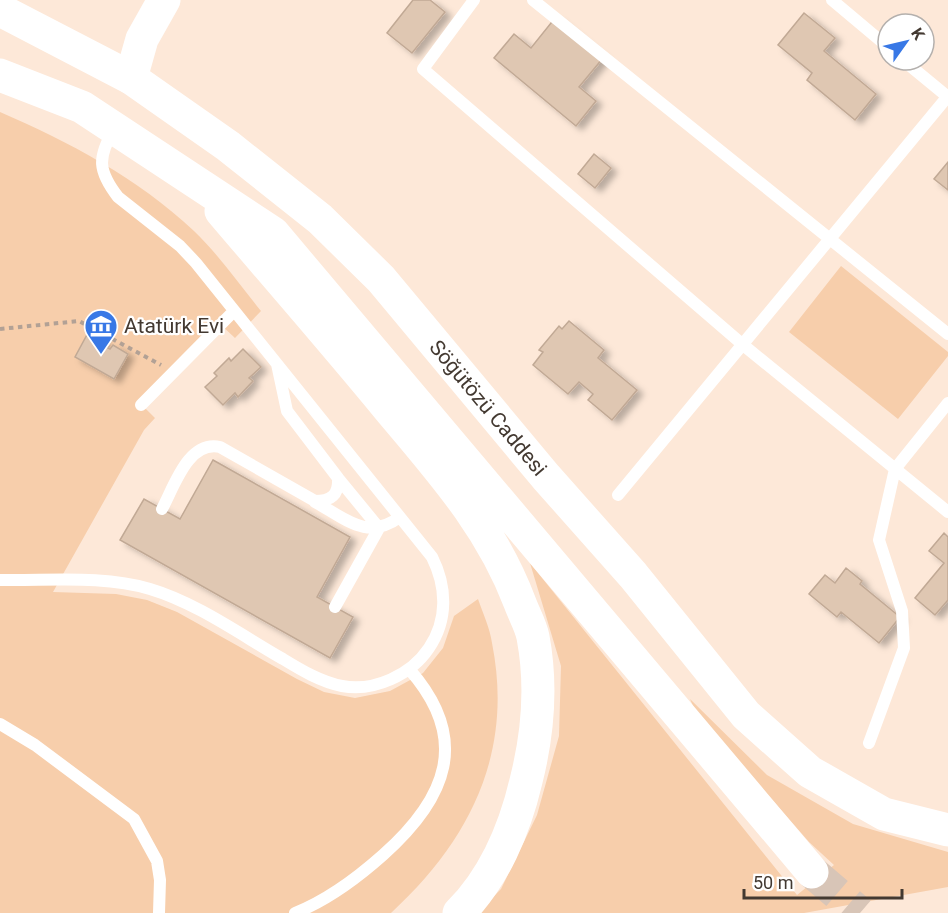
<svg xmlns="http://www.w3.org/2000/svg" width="948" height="913" font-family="Roboto,sans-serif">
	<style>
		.green { fill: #f7ceab }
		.building { fill: #dfc7b2; stroke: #c1a995; stroke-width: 1.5; filter: url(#shadow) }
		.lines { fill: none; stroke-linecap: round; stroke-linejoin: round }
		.primary-tunnel { stroke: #d8c5b7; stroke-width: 33; stroke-dasharray: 33 16; stroke-linecap: butt }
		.path { stroke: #b2a195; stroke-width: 4; stroke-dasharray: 4.5 4.5; stroke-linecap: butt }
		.lane { stroke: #fff; stroke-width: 12 }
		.secondary { stroke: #fff; stroke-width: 33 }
		.primary { stroke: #fff; stroke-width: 33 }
		.labels { text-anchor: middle; stroke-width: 4.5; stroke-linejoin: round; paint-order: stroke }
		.poi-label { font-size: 21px; fill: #433931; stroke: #fff; text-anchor: start }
		.street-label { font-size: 21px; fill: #433931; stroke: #fff }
	</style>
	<defs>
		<filter id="shadow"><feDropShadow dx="6" dy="4" stdDeviation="3" flood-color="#0004"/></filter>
	</defs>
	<rect width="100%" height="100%" fill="#fde8d8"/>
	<!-- green -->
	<path class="green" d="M0 112C69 142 138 178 194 231 219 255 239 284 261 311L235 338 221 325 142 405 155 418 144 430 53 592 116 594 147 600 177 612 297 679 324 692 355 698 390 691 423 673 443 648 454 616 478 599C483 614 490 628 492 643 514 753 470 840 391 913H0Z
		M841 266 948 352V356L898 419 789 332Z
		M530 563 797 895 834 865 809 842 696 713 690 699 767 775 853 824 948 852V887L804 913H477L501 889 537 815 559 736 561 666Z"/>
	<!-- building -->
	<path class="building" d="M413 0H430L445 12 412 53 387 33Z
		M804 13 835 38 824 51 876 94 855 120 807 80 812 73 778 45Z
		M555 18 603 58 579 87 596 101 576 126 494 58 514 34 531 48Z
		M594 154 611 168 595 188 578 174Z
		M948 162V190L934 179Z
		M569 321 604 350 598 358 637 390 612 420 588 400 593 394 579 382 568 394 533 365 543 352 539 350 559 326 562 329Z
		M89 331 104 340 102 345 110 349 113 345 128 354 114 379 75 357Z
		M243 349 261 367 249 378 253 381 238 397 235 393 223 405 205 387 217 376 214 373 229 358 231 361Z
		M213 460 350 537 317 597 353 617 330 658 120 540 144 499 180 519Z
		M944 533 948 537V600L935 615 915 598 944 563 929 551Z
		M846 568 862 581 860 584 900 617 879 643 841 612 837 617 809 594 825 575 835 583Z"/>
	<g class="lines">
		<!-- primary-tunnel -->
		<path class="primary-tunnel" d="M812 872 860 913"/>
		<!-- path -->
		<path class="path" d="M0 329 79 321 161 365"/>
		<!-- lane -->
		<path class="lane" d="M474 0 423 69 742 344 948 512
			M533 0 948 334
			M832 0 888 47
			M903 60 948 97
			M141 405 234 311
			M618 495 948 96
			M315 502C346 519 367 541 400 517
			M162 509C174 487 188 440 220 447L315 501C331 501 339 495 338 478L287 411 277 364
			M0 580C49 581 103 575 150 589 197 603 241 635 283 659 301 670 321 682 342 686 374 692 411 675 429 648 448 620 447 587 432 557L196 263 180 246 118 197C98 171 97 158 114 129
			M335 607 379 528 338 478
			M0 724 35 745 134 819 157 861 160 880 159 913
			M869 743 904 648 902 611 879 540 895 469 948 403
			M295 913C328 900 356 879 383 855 447 798 471 739 409 669"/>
		<!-- secondary -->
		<path class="secondary" d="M131 78 142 39 164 0"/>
		<!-- primary -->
		<path class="primary" d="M0 10 131 78 228 146 320 219 381 279 546 477 633 575 746 715 810 772 884 814 948 830
			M0 75 82 107 273 233 812 872
			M221 211C277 277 334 342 389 409 441 471 491 526 520 603 524 614 531 626 533 637 542 685 538 734 526 781 515 828 494 878 459 913"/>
	</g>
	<!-- icons -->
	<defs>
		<symbol id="museum-pin" viewBox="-11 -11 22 30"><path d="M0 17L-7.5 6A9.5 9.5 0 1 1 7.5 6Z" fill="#3878e6" stroke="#fff"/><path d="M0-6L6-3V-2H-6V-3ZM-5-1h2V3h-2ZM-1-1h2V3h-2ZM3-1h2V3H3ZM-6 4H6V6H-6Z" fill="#fff"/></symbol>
	</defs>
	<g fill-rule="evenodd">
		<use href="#museum-pin" x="82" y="307" width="38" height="52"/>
	</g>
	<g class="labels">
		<!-- poi labels -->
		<g class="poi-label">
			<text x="124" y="333">Atatürk Evi</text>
		</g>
		<!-- street labels -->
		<g class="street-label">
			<text transform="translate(488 408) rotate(50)" y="7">Söğütözü Caddesi</text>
		</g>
	</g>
	<!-- north arrow -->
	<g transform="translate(906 42) rotate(56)"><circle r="28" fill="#ffffff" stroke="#b4b0ad" stroke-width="1.5"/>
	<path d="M0-4.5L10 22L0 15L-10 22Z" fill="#3878e6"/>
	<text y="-9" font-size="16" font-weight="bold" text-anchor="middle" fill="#433931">K</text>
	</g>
	<!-- scale -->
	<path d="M744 889v9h158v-9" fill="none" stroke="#433931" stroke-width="3"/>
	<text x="753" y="889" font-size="18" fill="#433931" stroke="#ffffff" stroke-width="4.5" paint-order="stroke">50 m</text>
</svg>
